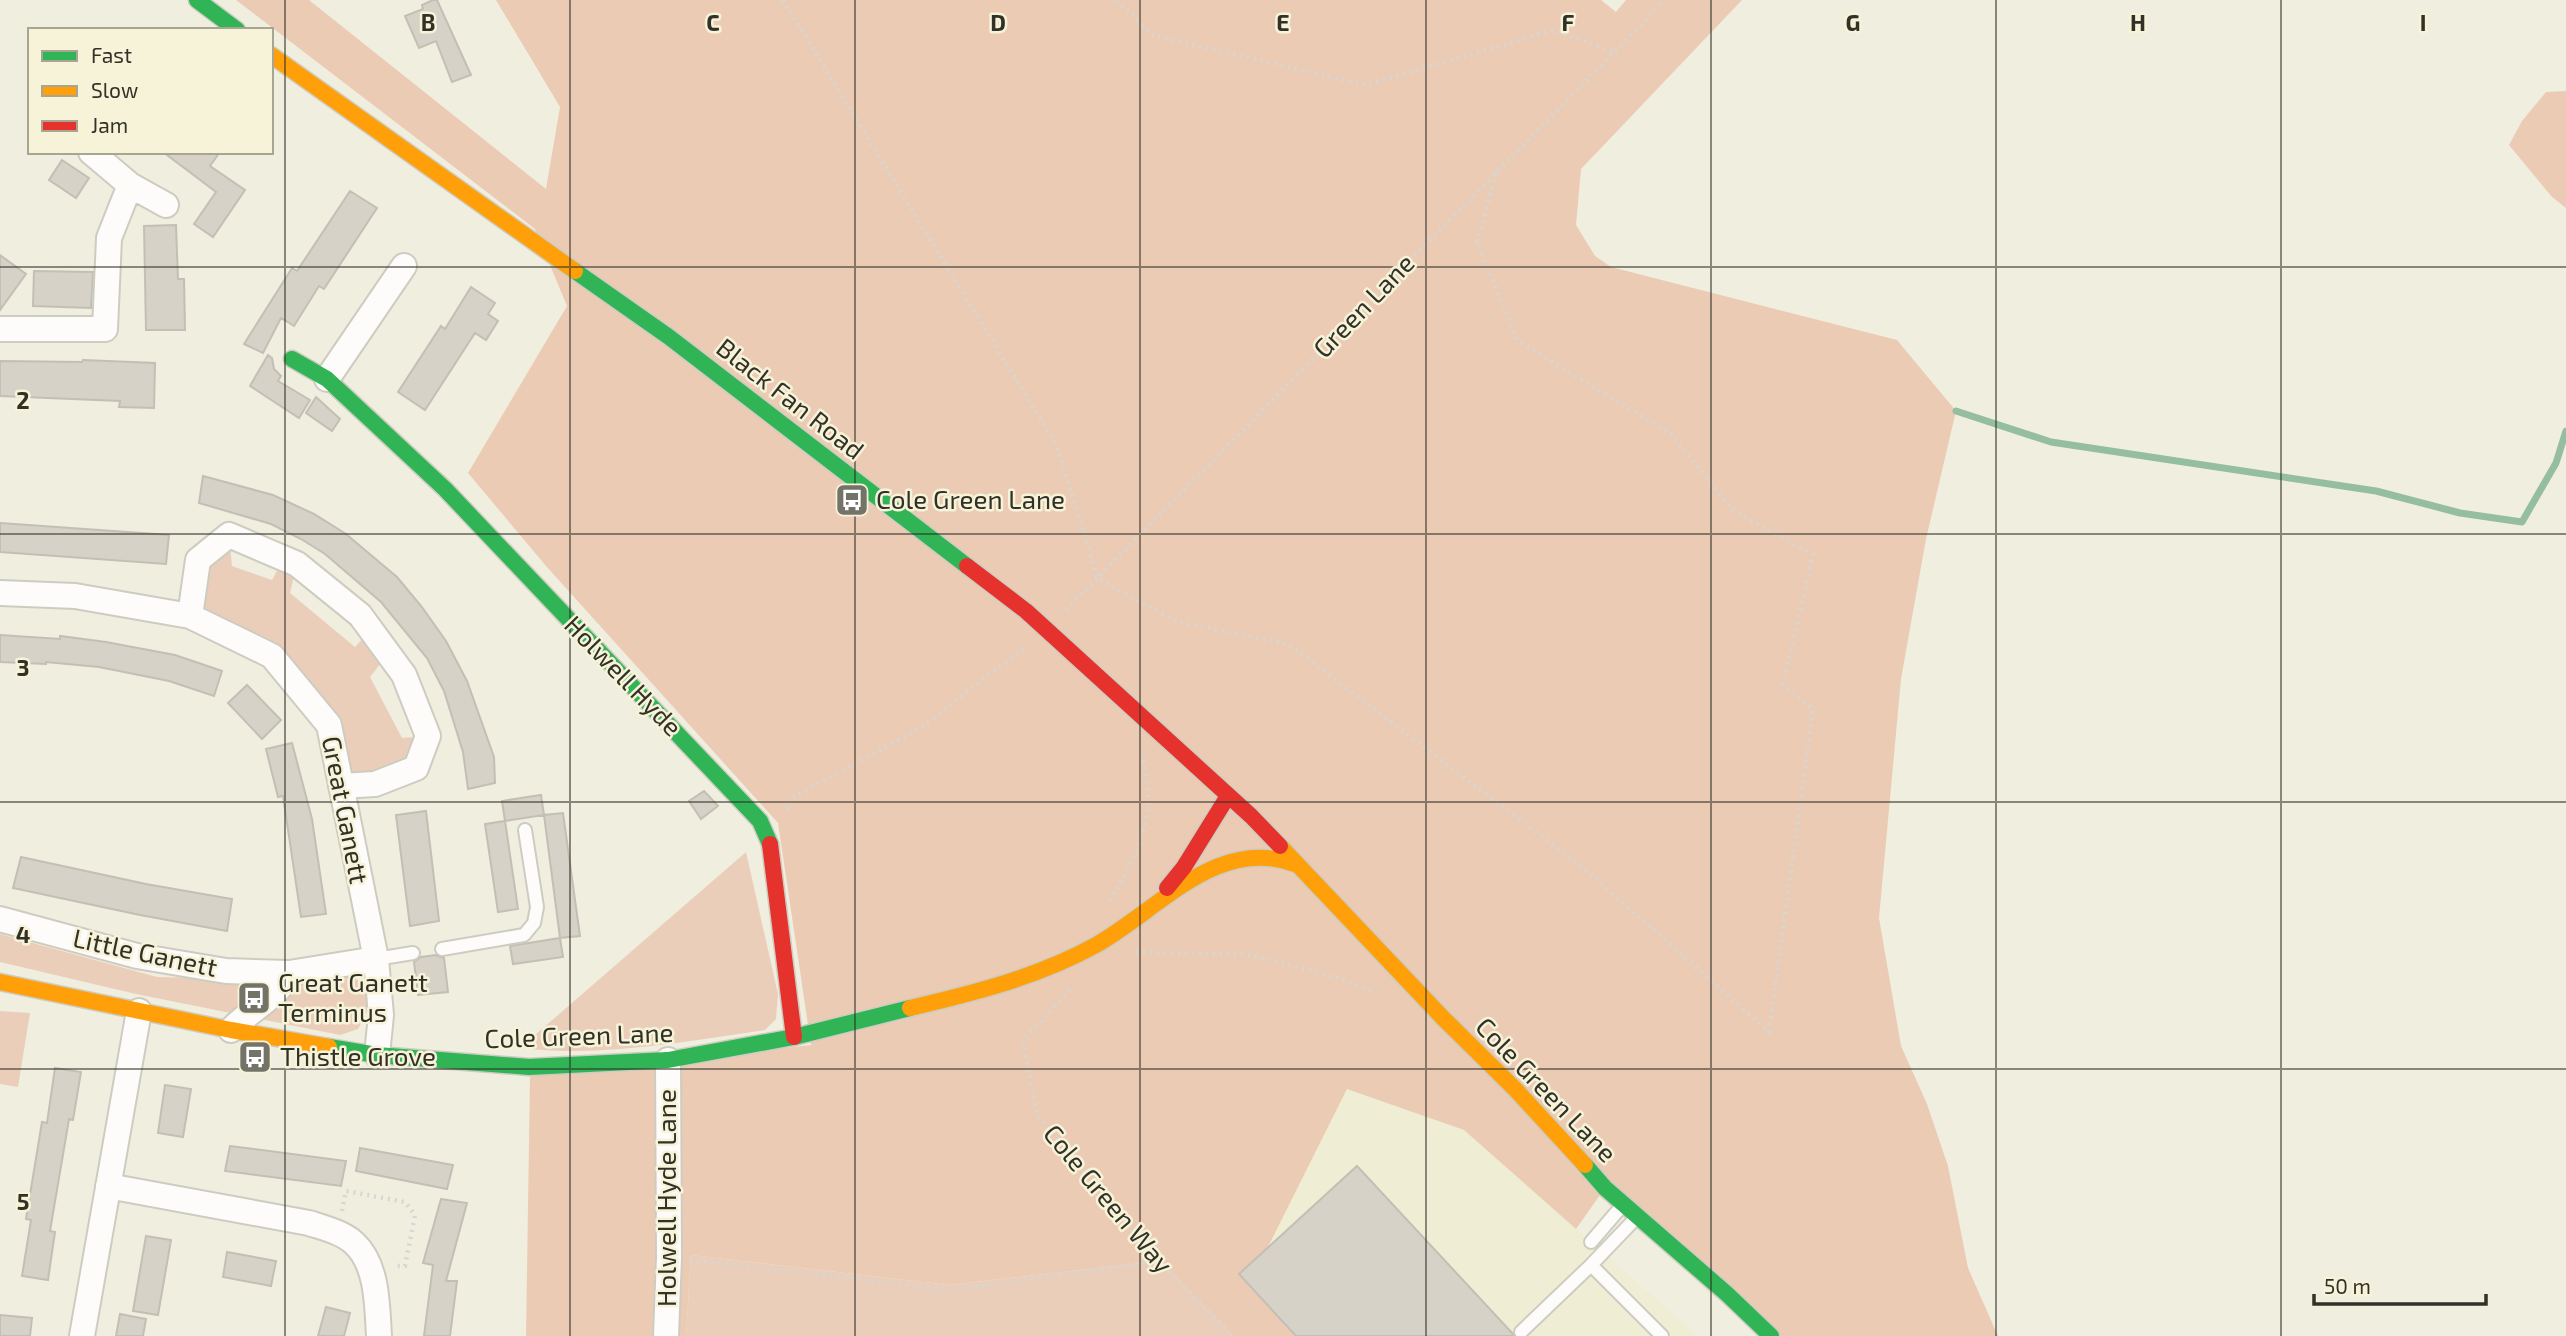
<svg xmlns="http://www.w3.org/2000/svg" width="2566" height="1336" font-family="'Exo 2',sans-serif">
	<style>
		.built { fill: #efedd3 }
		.green { fill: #ebceb9 }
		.forest { fill: #eccbb5 }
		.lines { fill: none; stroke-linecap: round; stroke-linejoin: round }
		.stream { stroke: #95bda0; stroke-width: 7 }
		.building { fill: #d6d2c7; stroke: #c3bfb4; stroke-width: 2 }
		.lane-casing { stroke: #ceccc1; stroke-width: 16 }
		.street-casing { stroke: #ceccc1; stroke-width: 28 }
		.fast-casing { stroke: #ceccc1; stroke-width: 19 }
		.slow-casing { stroke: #ceccc1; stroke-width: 19 }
		.jam-casing { stroke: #ceccc1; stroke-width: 19 }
		.path { stroke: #d6d6d2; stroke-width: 4.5; stroke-dasharray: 2 5; stroke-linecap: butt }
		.lane { stroke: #fdfcfa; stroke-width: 12 }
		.street { stroke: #fdfcfa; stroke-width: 24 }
		.fast { stroke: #30b455; stroke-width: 16 }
		.slow { stroke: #ff9f0a; stroke-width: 16 }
		.jam { stroke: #e5322d; stroke-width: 16 }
		.grid { fill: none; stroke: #323127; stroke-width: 2; stroke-opacity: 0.55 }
		.labels { text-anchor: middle; stroke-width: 5; stroke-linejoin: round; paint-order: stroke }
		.street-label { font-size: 26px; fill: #323127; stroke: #f6f3d9 }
		.poi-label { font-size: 26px; fill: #323127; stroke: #f6f3d9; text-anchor: start }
		.grid-label { font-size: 23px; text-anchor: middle; font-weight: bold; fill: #323127; stroke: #f6f3d9; stroke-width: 5; stroke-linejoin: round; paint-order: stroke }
	</style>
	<rect width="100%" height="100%" fill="#f0eedf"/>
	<!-- built -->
	<path class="built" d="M1347 1088 1464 1130 1698 1336H1306L1252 1279Z"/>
	<!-- green -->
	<path class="green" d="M229 535 232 566 272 580 284 558 297 564 290 593 355 647 371 630 388 654 370 677 402 738 428 736 416 768 341 786 329 724 272 656 190 616 198 560Z
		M746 852 778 994 776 1019 765 1030C685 1041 601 1058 520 1048Z
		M0 934 157 977 266 979 343 970 362 983 369 1008 358 1029 340 1035 136 994 0 962Z
		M0 1011 30 1013 18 1087 0 1084Z
		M691 1255 949 1285 1159 1261 1233 1336H686Z"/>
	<!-- forest -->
	<path class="forest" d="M236 0H309L546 189 560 107 496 0H1601L1616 12 1626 0H1742L1581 169 1576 225 1595 256 1611 267 1897 340 1956 411 1926 539 1901 679 1879 918 1901 1046 1927 1104 1948 1166 1968 1268 1998 1336H1781L1605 1188 1576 1229 1464 1130 1347 1089 1252 1279 1306 1336H1233L1159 1261 949 1285 691 1255 686 1336H526L530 1076 811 1045 778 823 546 566 468 473 567 306 535 229Z
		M2566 91V208L2552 197 2509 145 2522 121 2546 92Z"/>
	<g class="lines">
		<!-- stream -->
		<path class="stream" d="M1956 411 2051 442 2376 491 2460 513 2522 522 2556 463 2566 431"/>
	</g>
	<!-- building -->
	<path class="building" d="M433 0H437L471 75 452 82 436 41 419 48 405 16 423 9 422 5Z
		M163 152H220L210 166 245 190 213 237 194 224 216 192Z
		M62 160 89 178 76 198 49 180Z
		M350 191 377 208 324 289 319 286 294 326 281 318 263 353 244 344 292 268 297 271Z
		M176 225 178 279H184L185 330H146L144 226Z
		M0 255 26 274 0 310Z
		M34 271 93 272 91 308 33 306Z
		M471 287 495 303 488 314 498 321 486 340 475 333 425 410 398 392 441 326 445 329Z
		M268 355 272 358 274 369 281 376 278 381 310 400 299 418 250 386Z
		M83 360 155 363 154 408 119 407 120 401 0 396V361L82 362Z
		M316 397 340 419 332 431 306 413Z
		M203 476 273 495 314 514 346 534 397 577 422 607 446 641 467 681 494 757 495 783 468 789 463 752 444 691 427 658 381 602 325 554 301 539 271 524 199 503Z
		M0 523 169 535 166 564 0 552Z
		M0 635 60 639V636L106 642 175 655 222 671 214 696 169 681 99 667 46 662V664L0 662Z
		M247 685 281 720 262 739 228 703Z
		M292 743 312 819 326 914 301 917 283 796 278 797 266 749Z
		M704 791 718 806 701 819 689 801Z
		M541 795 544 815 505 821 502 801Z
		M426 811 439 921 410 926 396 815Z
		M563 813 580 936 560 938 544 815Z
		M505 821 518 909 498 912 485 824Z
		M21 857 146 884 232 899 227 931 140 915 13 888Z
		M560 938 563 957 513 964 510 946Z
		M436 955 444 958 448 992 418 995 414 962 421 957Z
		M55 1068 81 1072 73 1120 69 1119 50 1231 55 1232 48 1280 22 1276 31 1220 26 1219 42 1122 47 1123Z
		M165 1085 191 1089 183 1137 158 1133Z
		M230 1146 346 1161 341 1186 225 1171Z
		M360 1148 453 1165 447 1189 356 1171Z
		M1357 1166 1513 1334V1336H1296L1239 1274Z
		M441 1199 467 1203 446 1281H457L450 1336H424L433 1265 423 1263Z
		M146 1236 171 1240 158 1315 133 1311Z
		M227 1252 276 1261 271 1286 223 1277Z
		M326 1307 350 1313 344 1336H318Z
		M120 1314 146 1319 143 1336H116Z
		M0 1315 32 1318 30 1336H0Z"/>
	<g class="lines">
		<defs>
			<path id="lane" d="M442 949 524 935 534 923 537 907 525 830
				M376 959 413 953
				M1591 1242 1621 1207
				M1591 1265 1637 1217
				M1521 1332 1591 1265 1662 1336"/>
			<path id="street" d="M91 152 130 185 166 205
				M0 329H105L109 238 130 185
				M327 379 404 266
				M0 593 75 596 190 616 272 656 329 725 376 959 381 1015 377 1055
				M190 616 198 560 229 535 297 564 360 615 404 675 428 736 416 768 375 784 341 786
				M0 919 137 956 226 971 289 973 376 959
				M231 1030C249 1010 279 997 289 973
				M108 1186 309 1223C324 1228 342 1232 354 1243 378 1265 377 1306 379 1336
				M82 1336 139 1011
				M666 1336 669 1257 668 1060"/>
			<path id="fast" d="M197 0 237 30
				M575 271 669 337 967 566
				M292 359 327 379 445 489 760 821 770 844
				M329 1047 377 1055 529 1067 668 1060 794 1037 910 1008
				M1585 1165 1605 1188 1727 1294 1771 1336"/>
			<path id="slow" d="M271 55 575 271
				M1280 846 1442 1017 1516 1090 1585 1165
				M0 982 231 1030 329 1047
				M910 1008C974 993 1038 977 1096 945 1160 909 1218 834 1298 865"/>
			<path id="jam" d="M967 566 1026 611 1251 816 1280 846
				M770 844 794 1037
				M1167 888 1184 867 1228 796"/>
		</defs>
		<!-- lane casing -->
		<use href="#lane" class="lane-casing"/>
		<!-- street casing -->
		<use href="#street" class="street-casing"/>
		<!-- fast casing -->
		<use href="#fast" class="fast-casing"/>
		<!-- slow casing -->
		<use href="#slow" class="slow-casing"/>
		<!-- jam casing -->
		<use href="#jam" class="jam-casing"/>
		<!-- path -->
		<path class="path" d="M783 0 1057 446 1098 579 1178 622 1288 644 1581 866 1769 1032 1813 709 1783 684 1813 555 1734 511 1672 435 1518 341 1477 242 1497 170
			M1117 0 1152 35 1366 85 1554 30 1615 52
			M1066 610 1654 12 1662 0
			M787 810 792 798 920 728 1026 646
			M1110 901C1139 852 1159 812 1141 755
			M1136 952 1253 955 1344 980 1380 994
			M1070 990 1023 1040 1037 1115 1159 1261 1233 1336
			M342 1211 346 1191 405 1202 415 1215 405 1266H394
			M691 1260 951 1290 1158 1261"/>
		<!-- lane -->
		<use href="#lane" class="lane"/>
		<!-- street -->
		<use href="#street" class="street"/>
		<!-- fast -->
		<use href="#fast" class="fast"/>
		<!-- slow -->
		<use href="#slow" class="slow"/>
		<!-- jam -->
		<use href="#jam" class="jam"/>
	</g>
	<!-- grid -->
	<path class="grid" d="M285 0V1336M570 0V1336M855 0V1336M1140 0V1336M1426 0V1336M1711 0V1336M1996 0V1336M2281 0V1336M0 267H2566M0 534H2566M0 802H2566M0 1069H2566"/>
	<!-- icons -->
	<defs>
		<symbol id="bus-square" viewBox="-11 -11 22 22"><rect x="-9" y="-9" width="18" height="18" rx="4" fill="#747367" stroke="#f6f3d9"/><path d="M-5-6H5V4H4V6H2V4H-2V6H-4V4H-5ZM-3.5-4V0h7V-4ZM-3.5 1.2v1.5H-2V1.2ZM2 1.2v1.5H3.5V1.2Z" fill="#fff"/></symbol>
	</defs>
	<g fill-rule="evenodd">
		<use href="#bus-square" x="833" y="481" width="38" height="38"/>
		<use href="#bus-square" x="235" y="979" width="38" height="38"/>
		<use href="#bus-square" x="236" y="1038" width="38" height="38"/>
	</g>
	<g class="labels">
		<!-- street labels -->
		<g class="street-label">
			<text transform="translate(1364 306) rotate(-46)" y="9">Green Lane</text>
			<text transform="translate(790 399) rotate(38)" y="9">Black Fan Road</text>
			<text transform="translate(623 676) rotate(46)" y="9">Holwell Hyde</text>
			<text transform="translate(345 810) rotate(79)" y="9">Great Ganett</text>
			<text transform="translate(145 953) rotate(12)" y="9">Little Ganett</text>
			<text transform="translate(579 1036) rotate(-2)" y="9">Cole Green Lane</text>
			<text transform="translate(1546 1090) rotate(46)" y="9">Cole Green Lane</text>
			<text transform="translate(667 1198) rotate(-90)" y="9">Holwell Hyde Lane</text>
			<text transform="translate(1108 1199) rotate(50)" y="9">Cole Green Way</text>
		</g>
		<!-- poi labels -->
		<g class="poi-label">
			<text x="876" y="509">Cole Green Lane</text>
			<text x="278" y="992">Great Ganett<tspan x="278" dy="30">Terminus</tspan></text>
			<text x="280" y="1066">Thistle Grove</text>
		</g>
	</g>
	<g class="grid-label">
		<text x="428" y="31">B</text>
		<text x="713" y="31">C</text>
		<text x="998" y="31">D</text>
		<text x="1283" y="31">E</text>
		<text x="1568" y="31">F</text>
		<text x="1853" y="31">G</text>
		<text x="2138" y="31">H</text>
		<text x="2423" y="31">I</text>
		<text x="23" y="409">2</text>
		<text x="23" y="676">3</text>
		<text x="23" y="943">4</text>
		<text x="23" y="1210">5</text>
	</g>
	<!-- legend -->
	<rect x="28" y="28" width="245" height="126" fill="#f6f3d9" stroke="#a8a592" stroke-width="2"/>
	<rect x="42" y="51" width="35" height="10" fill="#30b455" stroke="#a8a592" stroke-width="2"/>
	<text x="91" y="63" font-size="21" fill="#323127">Fast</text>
	<rect x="42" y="86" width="35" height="10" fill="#ff9f0a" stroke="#a8a592" stroke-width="2"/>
	<text x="91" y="98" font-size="21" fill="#323127">Slow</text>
	<rect x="42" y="121" width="35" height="10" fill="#e5322d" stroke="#a8a592" stroke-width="2"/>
	<text x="91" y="133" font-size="21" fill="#323127">Jam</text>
	<!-- scale -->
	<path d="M2314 1294v10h172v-10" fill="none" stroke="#323127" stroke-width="3.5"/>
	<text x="2324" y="1294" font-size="21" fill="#323127" stroke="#f6f3d9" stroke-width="5" paint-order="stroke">50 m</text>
</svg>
